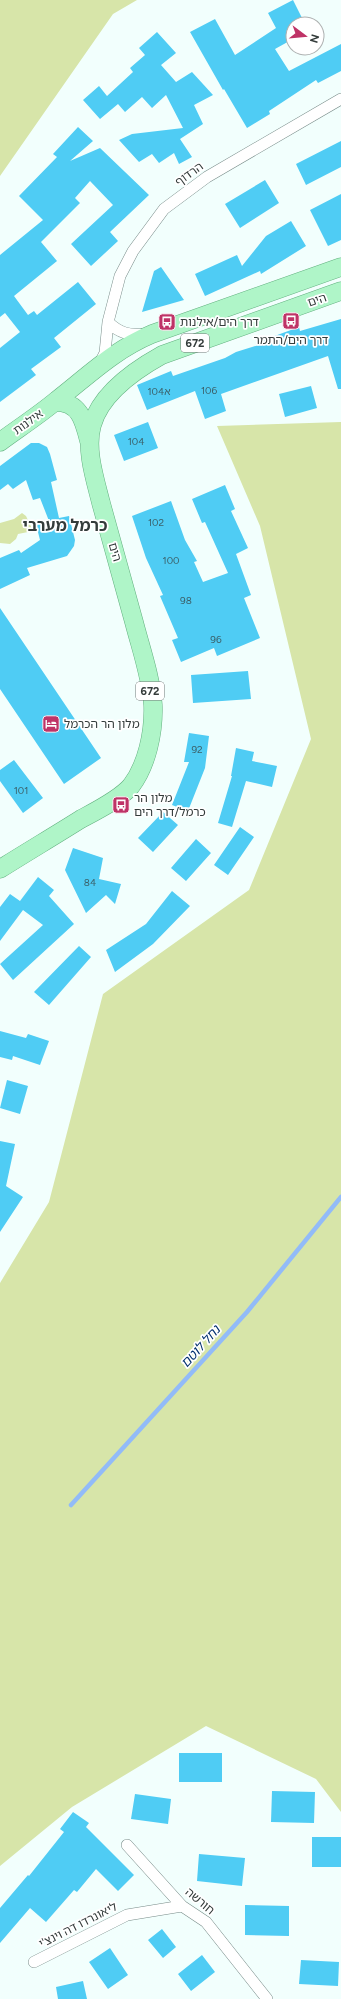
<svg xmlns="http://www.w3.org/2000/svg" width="341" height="1999" font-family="Figtree,'Noto Sans Hebrew',sans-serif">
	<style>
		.green { fill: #d7e5a9 }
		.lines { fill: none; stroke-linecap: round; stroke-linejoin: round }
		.stream { stroke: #92bbf8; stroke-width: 4.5 }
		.building { fill: #4fccf4 }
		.street-casing { stroke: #778b88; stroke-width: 12 }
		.primary-casing { stroke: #62b07f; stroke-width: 19 }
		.street { stroke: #fff; stroke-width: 11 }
		.primary { stroke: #aff5c8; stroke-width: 18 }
		.labels { text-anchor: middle; stroke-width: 3.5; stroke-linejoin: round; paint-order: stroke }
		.number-label { font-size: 10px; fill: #3b6069 }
		.shield { fill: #fff; stroke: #717676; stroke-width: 1 }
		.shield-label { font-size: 11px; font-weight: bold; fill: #343c3b }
		.street-label { font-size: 12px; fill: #343c3b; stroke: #fff }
		.poi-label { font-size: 12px; fill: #343c3b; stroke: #fff; text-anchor: start }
		.water-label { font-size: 13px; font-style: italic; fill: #002f6f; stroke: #fff }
		.district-label { font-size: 16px; font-weight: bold; fill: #343c3b; stroke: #fff }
	</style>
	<rect width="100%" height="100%" fill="#f2fffd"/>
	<!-- green -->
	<path class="green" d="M0 0H137L113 14 0 176Z
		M341 422V1812L316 1779 206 1726 72 1807 0 1866V1283L49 1202 103 994 249 890 311 739 260 526 217 426Z
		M22 513 26 516 33 531 18 534 16 539 10 544 0 543V523L14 519Z"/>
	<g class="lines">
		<!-- stream -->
		<path class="stream" d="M71 1505 247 1312 341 1197"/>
	</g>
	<!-- building -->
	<path class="building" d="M293 0 305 24H293V39L275 49 289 71 341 44V71L318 83 316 80 269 111 270 114 247 128 224 89 223 90 190 32 215 19 235 55 276 28 268 13Z
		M157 32 176 53 161 65 176 82 192 72 213 95 194 105 203 124 180 139 192 157 179 164 174 153 159 163 152 154 139 162 119 140 132 134 183 128 166 95 152 108 142 97 125 112 118 104 100 119 83 100 99 86 107 96 133 72 130 68 145 55 139 48Z
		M78 127 93 141 70 161 100 148 149 195 110 232 118 241 91 266 71 244 113 205 90 181 75 198 80 203 41 242 57 261 14 296 28 315 34 311 37 315 78 282 96 304 54 338 61 347 31 369 36 375 0 402V348L20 332 5 313 0 317V255L43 220 19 196 57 157 53 154Z
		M341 141V167L306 185 296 164Z
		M265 180 279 203 240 228 225 204Z
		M341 194V240L328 246 310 210Z
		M291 221 306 246 261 274 260 271 205 296 195 274 237 255 242 266 266 236Z
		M161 267 184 300 142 312 154 271Z
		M341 319V389H338L328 356 221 394 226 411 205 419 195 391 147 410 137 385 171 371 173 376 225 358 236 352 262 344 261 341 299 327 300 331Z
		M311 386 317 408 285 417 279 394Z
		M148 422 158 448 124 461 114 435Z
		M31 443H39L47 447 50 454 57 480 51 482 59 518 69 516 75 540 74 546 67 556 27 568 30 575 0 589V558L19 550 21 553 40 540 36 524 49 521 40 498 33 500 26 480 13 489 8 484 0 490V466Z
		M225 485 235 509 231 511 248 548 236 554 251 595 244 598 260 638 217 656 214 648 181 662 172 640 178 638 160 596 163 595 146 558 132 516 171 501 185 540 197 561 194 562 203 582 228 573 205 522 202 523 192 499Z
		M0 608 101 758 64 784 0 689Z
		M248 671 251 699 193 703 191 675Z
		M189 733 209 736 205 768 188 811 172 805 189 762H184Z
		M236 748 254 752 252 761 277 766 272 787 246 781 232 827 218 823 232 776H231Z
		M14 760 43 798 23 813 0 781V770Z
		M163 812 178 825 153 852 138 838Z
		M240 827 254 837 228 875 214 865Z
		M196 839 211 853 186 881 171 868Z
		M73 848 103 858 99 879 121 884 115 904 106 895 86 913 65 870Z
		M38 877 54 890 49 896 74 924 13 980 0 964 43 925 23 910 0 941V907L10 894 20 901Z
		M172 891 190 906 153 944 115 972 106 950 146 924Z
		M79 946 91 957 49 1005 34 992Z
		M0 1031 26 1038 28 1034 49 1041 40 1065 13 1056 12 1060 0 1057Z
		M7 1080 28 1086 20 1114 0 1108Z
		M0 1141 15 1144 6 1186 23 1197 0 1232Z
		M179 1753H222V1782H179Z
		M272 1791 315 1792 314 1823 271 1822Z
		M135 1794 171 1799 168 1824 131 1819Z
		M73 1812 89 1823 86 1827 134 1875 118 1891 96 1869 77 1892 74 1890 46 1922 30 1908 0 1943V1908L28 1875 29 1876 64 1832 60 1829Z
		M312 1837H341V1867H312Z
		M199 1854 245 1858 242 1886 197 1881Z
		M245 1905 289 1906V1936L245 1935Z
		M162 1929 176 1947 163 1958 148 1940Z
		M110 1948 128 1975 108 1989 89 1962Z
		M202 1955 215 1972 191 1991 178 1974Z
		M301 1960 339 1962 338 1986 299 1984Z
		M83 1981 87 1999H58L56 1987Z"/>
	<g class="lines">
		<defs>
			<path id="street" d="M108 322C119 333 130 336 146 334
				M100 363 105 353 108 322 120 276 133 251 164 209 207 177 341 99
				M127 1845 182 1906 206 1922 267 1999
				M34 1962 127 1915 182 1906"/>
			<path id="primary" d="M56 402C80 402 84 421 89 441
				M0 442C19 428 39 415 57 400 89 375 114 350 152 334L341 267
				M0 869C27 852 54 836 81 819 96 811 120 799 131 786 147 765 154 732 153 705 151 677 141 649 134 622 123 582 112 542 101 503 95 479 85 449 92 425 101 393 135 370 162 355L341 291"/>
		</defs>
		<!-- street casing -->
		<use href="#street" class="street-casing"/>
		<!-- primary casing -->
		<use href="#primary" class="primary-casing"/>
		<!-- street -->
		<use href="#street" class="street"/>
		<!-- primary -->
		<use href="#primary" class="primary"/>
	</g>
	<!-- icons -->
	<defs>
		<symbol id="bus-square" viewBox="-11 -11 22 22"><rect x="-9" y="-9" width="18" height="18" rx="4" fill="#bf3367" stroke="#fff"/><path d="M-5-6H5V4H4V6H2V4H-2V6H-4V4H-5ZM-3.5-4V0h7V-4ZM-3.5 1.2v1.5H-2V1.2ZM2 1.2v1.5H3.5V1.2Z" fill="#fff"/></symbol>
		<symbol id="hotel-square" viewBox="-11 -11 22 22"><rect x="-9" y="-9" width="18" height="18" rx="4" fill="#bf3367" stroke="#fff"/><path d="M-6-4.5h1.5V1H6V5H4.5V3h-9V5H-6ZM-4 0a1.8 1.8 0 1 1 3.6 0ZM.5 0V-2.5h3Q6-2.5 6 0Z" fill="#fff"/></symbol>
	</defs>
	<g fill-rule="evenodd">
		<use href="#bus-square" x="281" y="311" width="20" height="20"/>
		<use href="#bus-square" x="157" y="312" width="20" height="20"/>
		<use href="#hotel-square" x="41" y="714" width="20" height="20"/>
		<use href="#bus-square" x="111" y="795" width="20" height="20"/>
	</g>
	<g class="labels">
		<!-- number labels -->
		<g class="number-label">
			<text x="209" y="394">106</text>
			<text x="159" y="395">104א</text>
			<text x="136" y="445">104</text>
			<text x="156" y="526">102</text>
			<text x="171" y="564">100</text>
			<text x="186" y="604">98</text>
			<text x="216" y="643">96</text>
			<text x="197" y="753">92</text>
			<text x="21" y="794">101</text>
			<text x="90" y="886">84</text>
		</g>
		<!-- shield labels -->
		<g class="shield">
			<rect x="181" y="334" width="28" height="18" rx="3"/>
			<rect x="136" y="682" width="28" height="18" rx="3"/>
		</g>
		<g class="shield-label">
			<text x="195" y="347">672</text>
			<text x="150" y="695">672</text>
		</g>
		<!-- street labels -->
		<g class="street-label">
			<text transform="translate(189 174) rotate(-36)" y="4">הרדוף</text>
			<text transform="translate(317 300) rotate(-19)" y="4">הים</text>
			<text transform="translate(28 422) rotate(-36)" y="4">אילנות</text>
			<text transform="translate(115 552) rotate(74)" y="4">הים</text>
			<text transform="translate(200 1901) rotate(40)" y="4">חורשה</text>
			<text transform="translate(78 1925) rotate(-27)" y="4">ליאונרדו דה וינצ'י</text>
		</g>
		<!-- poi labels -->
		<g class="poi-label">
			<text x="180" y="326">דרך הים/אילנות</text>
			<text x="291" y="344" text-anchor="middle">דרך הים/התמר</text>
			<text x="64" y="728">מלון הר הכרמל</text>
			<text x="134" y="802">מלון הר<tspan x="134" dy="14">כרמל/דרך הים</tspan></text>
		</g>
		<!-- water labels -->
		<g class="water-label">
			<text transform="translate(200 1346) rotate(-48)" y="5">נחל לוטם</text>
		</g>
		<!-- district labels -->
		<g class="district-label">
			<text x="65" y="531">כרמל מערבי</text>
		</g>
	</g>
	<!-- north arrow -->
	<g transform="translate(305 36) rotate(106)"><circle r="19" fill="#ffffff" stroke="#aeb1b1"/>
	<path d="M0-3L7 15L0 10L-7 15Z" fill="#bf3367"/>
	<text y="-6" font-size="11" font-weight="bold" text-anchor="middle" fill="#343c3b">N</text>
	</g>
</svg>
